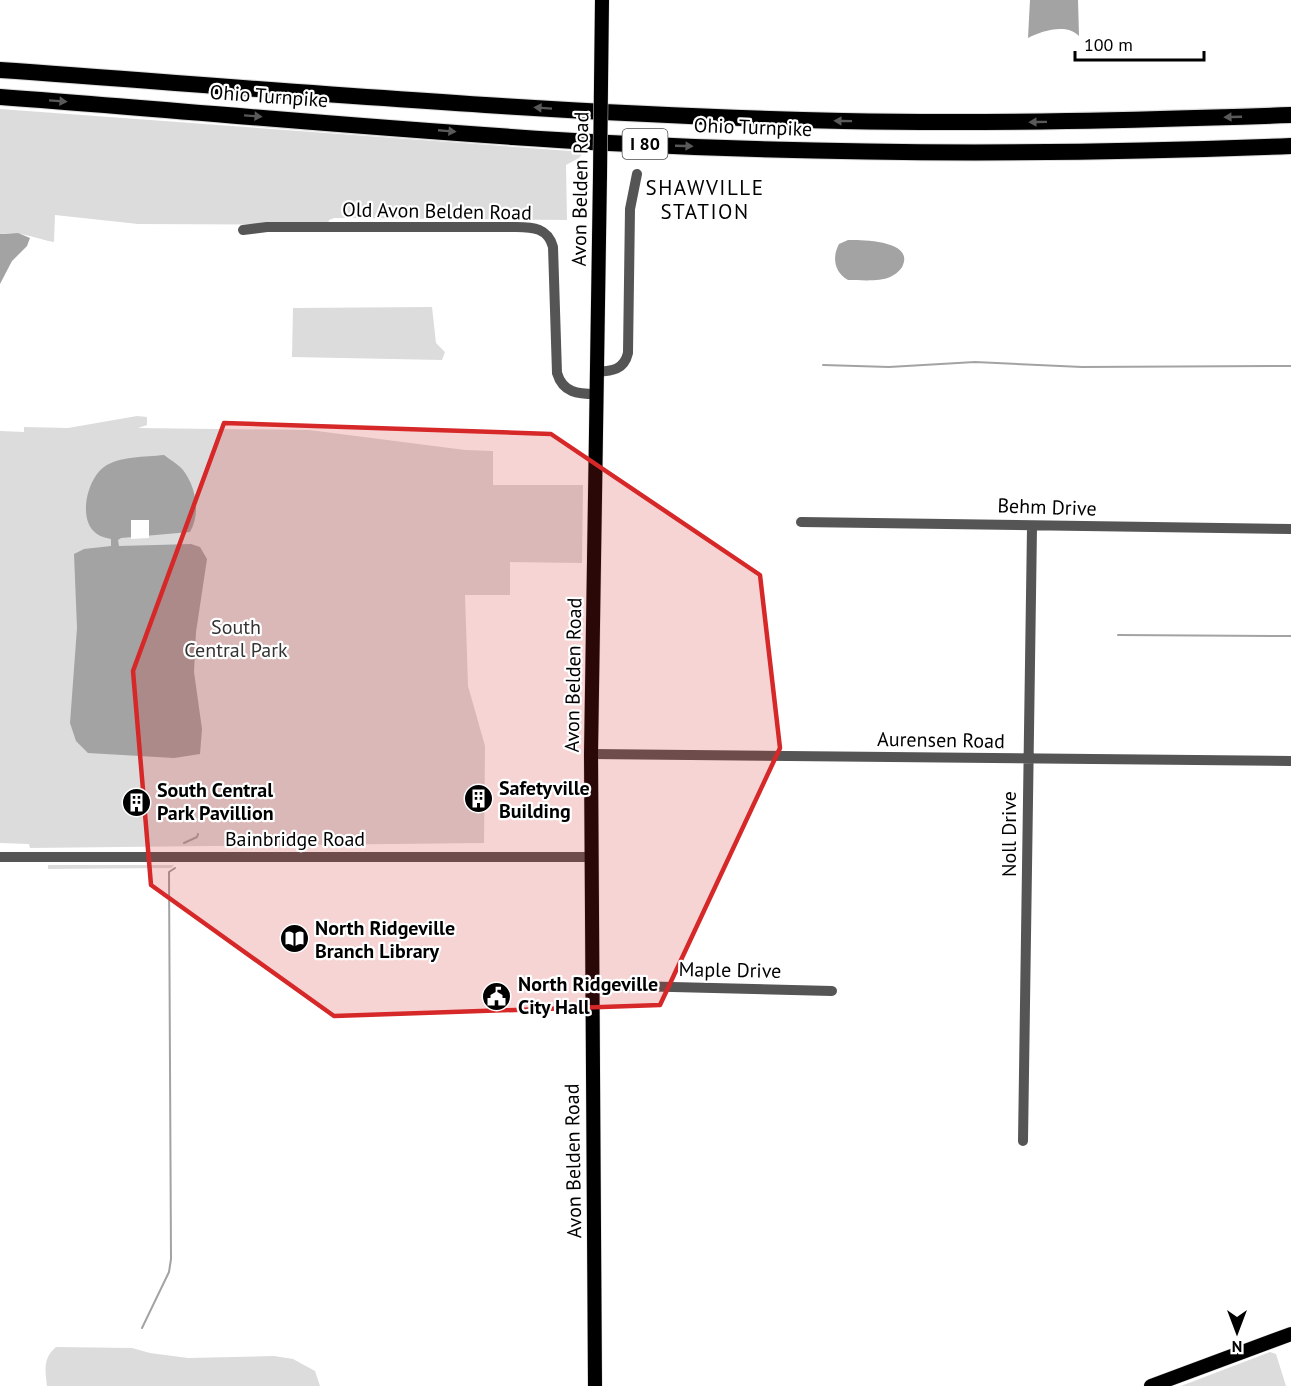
<svg xmlns="http://www.w3.org/2000/svg" width="1291" height="1386" font-family="'PT Sans',sans-serif">
	<style>
		.green { fill: #dcdcdc }
		.water { fill: #a3a3a3 }
		.pier { fill: #fff }
		.lines { fill: none; stroke-linecap: round; stroke-linejoin: round }
		.stream { stroke: #a3a3a3; stroke-width: 2 }
		.major-casing { stroke: #dbdbdb; stroke-width: 15 }
		.highway-casing { stroke: #dbdbdb; stroke-width: 18 }
		.minor { stroke: #555; stroke-width: 10 }
		.major { stroke: #000; stroke-width: 14 }
		.highway { stroke: #000; stroke-width: 16 }
		.major-bridge-casing { stroke: #dbdbdb; stroke-width: 15; stroke-linecap: butt }
		.major-bridge { stroke: #000; stroke-width: 14 }
		.oneway { fill: #595959 }
		.marked { fill: #d62828; fill-opacity: 0.2; stroke: #d62828; stroke-width: 4.5; stroke-linejoin: round }
		.labels { text-anchor: middle; stroke-width: 4.5; stroke-linejoin: round; paint-order: stroke }
		.shield { fill: #fff; stroke: #4c4c4c; stroke-width: 1.5 }
		.shield-label { font-size: 18px; font-weight: bold; fill: #000 }
		.street-label { font-size: 20px; fill: #000; stroke: #fff }
		.park-label { font-size: 20px; fill: #333; stroke: #fff }
		.poi-label { font-size: 20px; font-weight: bold; fill: #000; stroke: #fff; text-anchor: start }
		.neighbourhood-label { font-size: 21px; letter-spacing: 1.5px; fill: #000; stroke: #fff }
	</style>
	<rect width="100%" height="100%" fill="#fff"/>
	<!-- green -->
	<path class="green" d="M0 109 584 152 579 158 566 165 567 220 334 218 329 220 328 225 138 224 55 215 54 242C36 239 18 230 0 234Z
		M432 307 436 343 445 352 442 360 292 357 293 308Z
		M137 416 147 417V425L138 428 309 430 465 450 493 451V485H583L582 563 510 562V595H465L468 686 485 746 484 843 30 848 29 844 0 843V431L24 432V427L68 428Z
		M48 865H174L171 868 48 869Z
		M56 1347 132 1348 150 1353 188 1358 274 1356 293 1359 315 1371 320 1386H47C45 1370 43 1358 56 1347Z
		M1270 1352 1276 1354 1286 1386H1181Z"/>
	<!-- water -->
	<path class="water" d="M1030 0H1078L1079 36C1066 23 1042 31 1028 38Z
		M18 233 30 238 27 246 12 261 0 284V234Z
		M848 240C861 240 913 240 903 265 902 269 895 275 890 277 879 282 860 280 848 280 834 272 832 257 839 244Z
		M164 455C169 459 178 464 183 470 196 487 201 513 190 532L121 538 118 540 119 546 191 544 200 547 207 559 196 632 194 672 202 729 200 754 174 758 88 753 76 741 70 723 77 628 74 554 84 549 111 546V539C107 538 101 537 97 534 77 521 87 479 104 467 119 456 145 457 164 455Z"/>
	<!-- pier -->
	<path class="pier" d="M131 520H149V538L131 539Z"/>
	<g class="lines">
		<!-- stream -->
		<path class="stream" d="M823 365 889 367 975 362 1082 367 1291 366
			M1118 635 1291 636
			M184 843 197 837 198 834
			M142 1328 169 1272 171 1259 169 872 175 868"/>
		<defs>
			<path id="major" d="M601 85 602 0
				M595 1386 591 754 600 175
				M1151 1386 1291 1334"/>
			<path id="highway" d="M0 70C281 90 562 115 843 121 992 124 1142 120 1291 115
				M0 97C203 112 406 132 609 143 836 155 1064 155 1291 146"/>
		</defs>
		<!-- major casing -->
		<use href="#major" class="major-casing"/>
		<!-- highway casing -->
		<use href="#highway" class="highway-casing"/>
		<!-- minor -->
		<path class="minor" d="M243 230 267 227H516C533 227 548 228 553 247L557 373C563 393 578 394 596 394
			M597 372C612 371 624 370 628 353L630 209 637 174
			M801 522 1291 529
			M591 754 1291 761
			M0 857H591
			M591 985 832 991
			M1023 1141 1032 527"/>
		<!-- major -->
		<use href="#major" class="major"/>
		<!-- highway -->
		<use href="#highway" class="highway"/>
		<defs>
			<path id="major-bridge" d="M600 175 601 85"/>
		</defs>
		<!-- major-bridge casing -->
		<use href="#major-bridge" class="major-bridge-casing"/>
		<!-- major-bridge -->
		<use href="#major-bridge" class="major-bridge"/>
	</g>
	<!-- one-way arrows -->
	<defs><path id="oneway-solid" d="M-6-.8H1V-3.2L6.5 0L1 3.2V.8H-6Z" transform="scale(1.5)"/></defs>
	<g class="oneway">
		<use href="#oneway-solid" transform="translate(58 101) rotate(4)"/>
		<use href="#oneway-solid" transform="translate(543 108) rotate(-176)"/>
		<use href="#oneway-solid" transform="translate(253 116) rotate(4)"/>
		<use href="#oneway-solid" transform="translate(1233 117) rotate(178)"/>
		<use href="#oneway-solid" transform="translate(843 121) rotate(-179)"/>
		<use href="#oneway-solid" transform="translate(1038 122) rotate(179)"/>
		<use href="#oneway-solid" transform="translate(447 131) rotate(5)"/>
		<use href="#oneway-solid" transform="translate(684 146) rotate(2)"/>
	</g>
	<!-- marked area -->
	<path class="marked" d="M224 423 551 434 760 575 780 748 660 1005 334 1016 151 885 133 671Z"/>
	<!-- icons -->
	<defs>
		<symbol id="building-disc" viewBox="-11 -11 22 22"><circle r="9.5" fill="#000" stroke="#fff"/><path d="M-4-6H4V6H1V3H-1V6H-4ZM-2.5-4.3h1.7v1.8h-1.7ZM.8-4.3h1.7v1.8H.8ZM-2.5-1h1.7V.8h-1.7ZM.8-1h1.7V.8H.8Z" fill="#fff"/></symbol>
		<symbol id="library-disc" viewBox="-11 -11 22 22"><circle r="9.5" fill="#000" stroke="#fff"/><path d="M-6-4Q-3-5.5-.7-3.5V5Q-3 3-6 4ZM6-4Q3-5.5 .7-3.5V5Q3 3 6 4Z" fill="#fff"/></symbol>
		<symbol id="civic-disc" viewBox="-11 -11 22 22"><circle r="9.5" fill="#000" stroke="#fff"/><path d="M-.6-6.5H3V-4.5H.6V-3L4-1V1h2V6H-6V1h2V-1L-.6-3ZM-1.2 2.5V6h2.4V2.5Z" fill="#fff"/></symbol>
	</defs>
	<g fill-rule="evenodd">
		<use href="#building-disc" x="462" y="782" width="33" height="33"/>
		<use href="#building-disc" x="120" y="786" width="33" height="33"/>
		<use href="#library-disc" x="278" y="922" width="33" height="33"/>
		<use href="#civic-disc" x="480" y="980" width="33" height="33"/>
	</g>
	<g class="labels">
		<!-- shield labels -->
		<rect class="shield" x="622.5" y="129" width="45" height="30" rx="4.5"/>
		<g class="shield-label">
			<text x="645" y="150">I 80</text>
		</g>
		<!-- street labels -->
		<g class="street-label">
			<text transform="translate(269 96) rotate(4)" y="7">Ohio Turnpike</text>
			<text transform="translate(753 127) rotate(2)" y="7">Ohio Turnpike</text>
			<text transform="translate(580 189) rotate(-89)" y="7">Avon Belden Road</text>
			<text transform="translate(437 211) rotate(1)" y="7">Old Avon Belden Road</text>
			<text transform="translate(1047 507) rotate(2)" y="7">Behm Drive</text>
			<text transform="translate(573 675) rotate(-89)" y="7">Avon Belden Road</text>
			<text transform="translate(941 740) rotate(1)" y="7">Aurensen Road</text>
			<text transform="translate(1009 834) rotate(-90)" y="7">Noll Drive</text>
			<text x="295" y="846">Bainbridge Road</text>
			<text transform="translate(730 970) rotate(1)" y="7">Maple Drive</text>
			<text transform="translate(573 1161) rotate(-91)" y="7">Avon Belden Road</text>
		</g>
		<!-- park labels -->
		<g class="park-label">
			<text x="236" y="634">South<tspan x="236" dy="23">Central Park</tspan></text>
		</g>
		<!-- poi labels -->
		<g class="poi-label">
			<text x="499" y="795">Safetyville<tspan x="499" dy="23">Building</tspan></text>
			<text x="157" y="797">South Central<tspan x="157" dy="23">Park Pavillion</tspan></text>
			<text x="315" y="935">North Ridgeville<tspan x="315" dy="23">Branch Library</tspan></text>
			<text x="518" y="991">North Ridgeville<tspan x="518" dy="23">City Hall</tspan></text>
		</g>
		<!-- neighbourhood labels -->
		<g class="neighbourhood-label">
			<text x="705" y="195">SHAWVILLE<tspan x="705" dy="24">STATION</tspan></text>
		</g>
	</g>
	<!-- north arrow -->
	<g transform="translate(1237 1332) rotate(180)" stroke="#ffffff" stroke-width="4.5" paint-order="stroke">
	<path d="M0-4.5L10 22L0 15L-10 22Z" fill="#000000"/>
	<text y="-9" font-size="16" font-weight="bold" text-anchor="middle" fill="#000000">N</text>
	</g>
	<!-- scale -->
	<path d="M1075 51v9h129v-9" fill="none" stroke="#000000" stroke-width="3"/>
	<text x="1084" y="51" font-size="18" fill="#000000" stroke="#ffffff" stroke-width="4.5" paint-order="stroke">100 m</text>
</svg>
